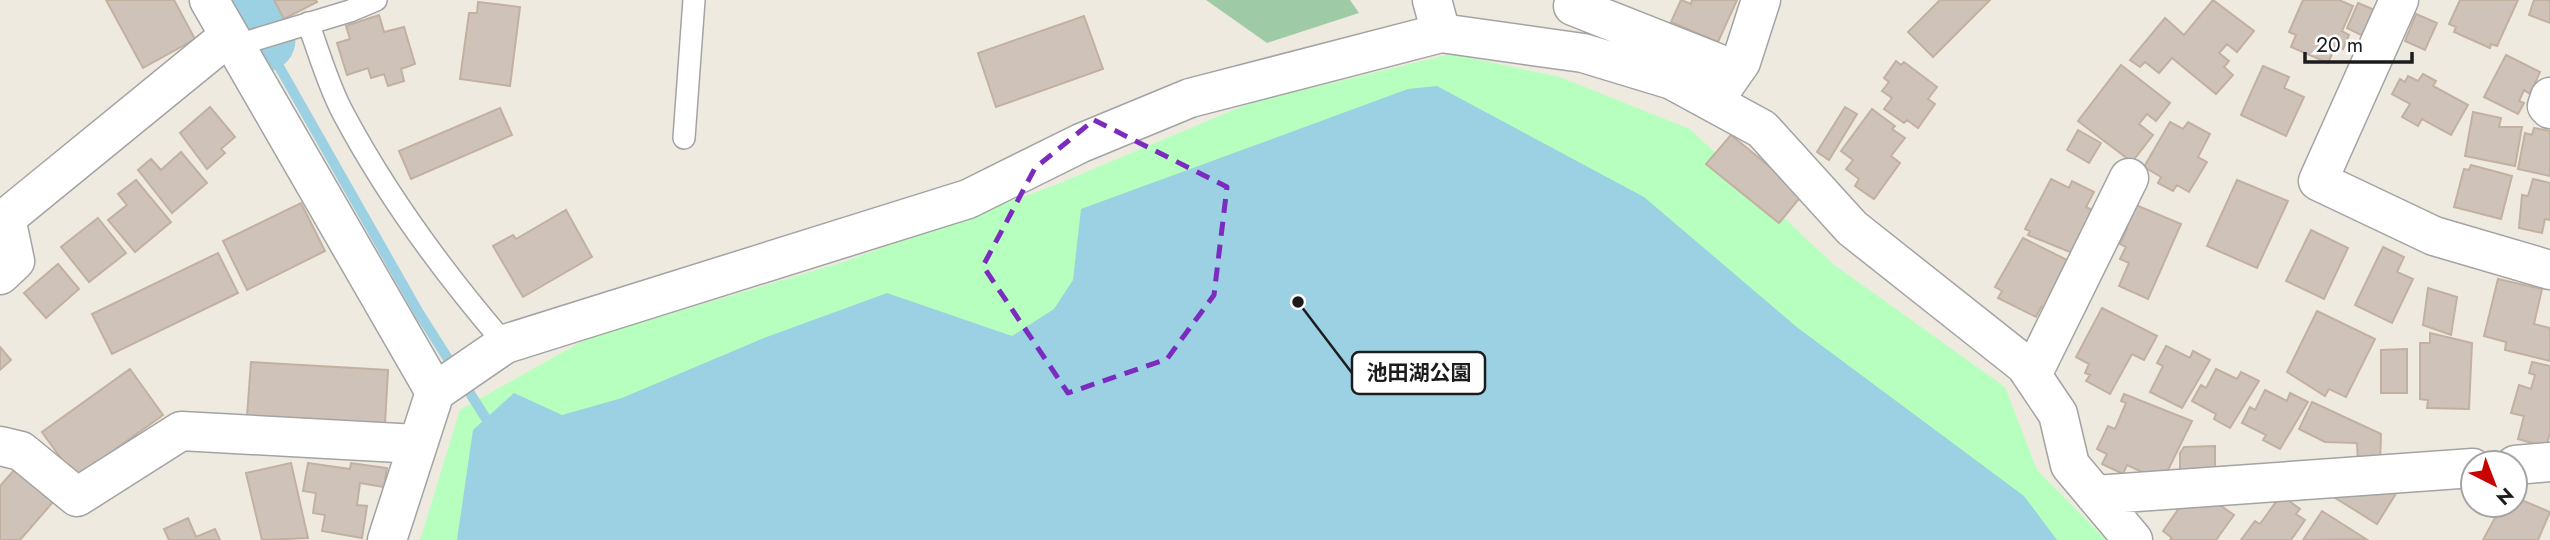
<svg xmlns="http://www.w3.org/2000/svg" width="2550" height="540" font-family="Jost,'Noto Sans JP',sans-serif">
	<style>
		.cemetery { fill: #9fcaa6 }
		.park { fill: #b7ffbe }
		.water { fill: #9bd1e2 }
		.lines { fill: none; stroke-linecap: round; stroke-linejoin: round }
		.stream { stroke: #9bd1e2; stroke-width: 10 }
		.river { stroke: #9bd1e2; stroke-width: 63 }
		.building { fill: #cfc3b9; stroke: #c2b0a1; stroke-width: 2 }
		.service-casing { stroke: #a3a3a3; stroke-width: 24 }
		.minor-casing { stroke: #a3a3a3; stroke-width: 41 }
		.service { stroke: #fff; stroke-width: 21 }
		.minor { stroke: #fff; stroke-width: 38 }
		.marked { fill: none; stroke: #7b2cbf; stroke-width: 5; stroke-dasharray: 14 9; stroke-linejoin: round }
		.leader { fill: none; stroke: #1c1c1c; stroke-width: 2.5 }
		.callout-dot { fill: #1c1c1c; stroke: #fff; stroke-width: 2.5 }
		.callout { fill: #fff; stroke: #1c1c1c; stroke-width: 2.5 }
		.callout-label { font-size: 21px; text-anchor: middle; font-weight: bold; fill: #1c1c1c }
	</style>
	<rect width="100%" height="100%" fill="#efeae0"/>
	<!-- cemetery -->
	<path class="cemetery" d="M1206 0H1350L1359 13 1267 43Z"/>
	<!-- park -->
	<path class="park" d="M1451 54 1560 77 1690 129 1833 264 2005 387 2037 470 2106 540H420L460 410 586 339 843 262 1055 185 1250 103Z"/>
	<!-- water -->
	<path class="water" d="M1437 86 1644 197 1798 328 2024 496 2057 540H457L473 430 514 393 562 415 622 398 764 338 887 293 1012 336 1054 309 1073 280 1081 209 1408 89Z"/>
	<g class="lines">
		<!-- stream -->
		<path class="stream" d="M264 40 419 313 492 428"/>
		<!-- river -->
		<path class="river" d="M244 0 264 40"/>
	</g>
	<!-- building -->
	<path class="building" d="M106 0H174L195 39 143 68Z
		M274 0H316L317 2 284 19Z
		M1681 0 1691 4 1692 0H1737L1718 42 1671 22Z
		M1940 0H1990L1933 57 1908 32Z
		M2213 0 2254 31 2237 52 2227 44 2219 53 2229 61 2224 67 2233 75 2216 94 2172 58 2159 73 2145 62 2140 67 2130 60 2165 18 2184 35Z
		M2303 0H2339L2353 6 2342 31 2349 35 2343 49 2336 45 2328 63 2291 47 2296 35 2289 32Z
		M2460 0H2518L2497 46 2491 44 2490 48 2454 32 2456 27 2449 24Z
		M2534 0H2550V23L2529 15Z
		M478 2 520 7 510 86 460 79 469 13H477Z
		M2358 3 2375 10 2363 36 2347 28Z
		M2416 14 2437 23 2425 50 2405 41Z
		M379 15 384 32 404 27 415 64 401 69 404 81 388 86 384 74 371 78 368 68 347 75 337 43 350 39 346 26Z
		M1084 16 1103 69 996 107 978 53Z
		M2506 55 2540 72 2530 94 2524 90 2519 101 2524 103 2518 114 2484 97Z
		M1896 61 1901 65 1904 62 1937 87 1928 99 1935 104 1918 128 1907 120 1904 123 1884 109 1892 98 1882 91 1889 82 1884 78Z
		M2121 65 2170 103 2156 121 2147 114 2139 124 2153 135 2132 162 2078 121Z
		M2263 66 2289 77 2284 88 2304 97 2286 136 2241 115Z
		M2423 74 2436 81 2433 86 2468 105 2451 135 2422 119 2418 126 2402 117 2410 104 2392 94 2400 79 2405 82 2408 76 2418 81Z
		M210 107 235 137 221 149 225 153 207 169 180 133Z
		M1845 107 1857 114 1829 160 1817 152Z
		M500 108 512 135 411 179 399 151Z
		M1872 109 1895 126 1892 129 1905 138 1891 156 1900 163 1874 199 1855 186 1859 179 1846 169 1853 160 1841 151Z
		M2473 112 2501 118 2499 127H2522L2515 166 2465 156Z
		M2170 122 2183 129 2188 122 2210 134 2198 157 2207 162 2189 192 2177 185 2173 191 2158 183 2161 177 2144 167Z
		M2534 128 2550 131V176L2518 169 2525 133 2532 135Z
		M2078 130 2101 143 2089 163 2067 150Z
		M1731 135 1803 194 1779 223 1706 164Z
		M181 152 207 183 172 213 138 170 151 159 161 170Z
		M2471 165 2512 176 2501 219 2454 207 2464 169 2469 170Z
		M2051 179 2069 188 2072 181 2094 192 2086 207 2096 212 2075 254 2028 235 2030 231 2025 229Z
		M2533 179 2550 183V220L2545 219 2542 233 2519 228 2522 195 2528 196Z
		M136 180 171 222 135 252 108 220 127 205 118 194Z
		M2237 180 2288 201 2257 268 2207 246Z
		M301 203 325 251 247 290 223 241Z
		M2131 203 2181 224 2148 299 2119 286 2129 263 2120 259 2126 247 2120 244 2127 228 2121 225Z
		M566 210 592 257 523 297 493 246 513 235 516 239Z
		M98 218 126 253 89 282 61 247Z
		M2311 230 2348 248 2324 299 2286 281Z
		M2023 238 2073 263 2049 311 2041 307 2036 317 1998 298 2002 291 1995 287Z
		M2383 247 2404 257 2397 272 2413 279 2392 323 2355 305Z
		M218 253 238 293 112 354 92 314Z
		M58 264 79 289 46 318 24 293Z
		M2498 279 2542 289 2534 324 2550 328V361L2505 350 2506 342 2484 336Z
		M2428 288 2457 297 2451 335 2423 325Z
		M2102 308 2157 336 2144 360 2132 354 2110 394 2086 381 2090 375 2085 373 2089 364 2076 357Z
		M2317 311 2375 339 2346 397 2329 389 2325 396 2287 372Z
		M2430 333 2472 343 2469 409 2427 408 2428 400 2420 399V343H2430Z
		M2166 346 2190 358 2193 351 2210 360 2182 408 2150 392 2163 366 2157 363Z
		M0 347 11 360 0 370Z
		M2407 349V393H2381V350Z
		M251 362 388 370 385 424 247 416Z
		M2532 362 2550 366V433L2546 447 2518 439 2524 416 2511 413 2519 385 2531 389 2535 375 2529 373Z
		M130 369 163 415 75 478 42 432Z
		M2216 369 2237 379 2241 372 2259 381 2230 428 2214 419 2216 414 2192 401 2201 385 2206 388Z
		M2265 390 2287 401 2290 393 2308 402 2280 449 2263 440 2266 435 2242 423 2250 407 2255 410Z
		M2124 394 2192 421 2167 472 2149 475 2127 465 2123 474 2102 464 2107 454 2097 449 2108 426 2115 429 2126 403 2121 401Z
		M2312 402 2381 434 2380 465 2358 464 2357 443 2325 442 2299 429Z
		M2215 446V471L2180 473V453L2184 447Z
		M291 463 308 538 262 540 246 473Z
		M308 463 350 469 351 463 387 468 384 487 360 483 357 505 367 506 362 538 322 531 325 515 313 513 316 493 303 491Z
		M15 469 53 502 20 540H0V486Z
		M2402 484 2377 524 2329 494Z
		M2189 494H2204L2234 515 2216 540H2170L2172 538 2163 531Z
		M2281 495 2300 509 2296 514 2305 520 2291 540H2241L2255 521 2260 524Z
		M2519 499 2550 512 2538 540H2483L2502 505 2517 506Z
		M2322 511 2366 539 2303 540Z
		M188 518 196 537 215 529 220 540H169L164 529Z"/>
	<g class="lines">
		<defs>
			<path id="service" d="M308 23C319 52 328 85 343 113 387 196 443 272 505 344
				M234 46 350 11 376 0
				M684 138 694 0"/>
			<path id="minor" d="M209 0 435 392
				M1432 0 1441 33
				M2399 0 2318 181 2434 236 2550 270
				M1573 6 1735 70
				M1722 89 1741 62 1761 0
				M2550 97 2547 106 2550 109
				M0 275 15 261 6 218 229 36
				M2032 375 2129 178
				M0 446 21 451 77 497 181 431 417 444
				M2515 465 2550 462
				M2095 495 2473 468
				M387 540 435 392 505 344 968 199 1081 143 1190 98 1441 33 1583 53 1672 80 1762 129 1852 228 2025 365 2058 414 2070 465 2133 540"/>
		</defs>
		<!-- service casing -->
		<use href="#service" class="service-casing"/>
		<!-- minor casing -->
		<use href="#minor" class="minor-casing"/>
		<!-- service -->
		<use href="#service" class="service"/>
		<!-- minor -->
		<use href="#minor" class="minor"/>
	</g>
	<!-- marked area -->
	<path class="marked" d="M1094 120 1227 187 1214 295 1167 359 1068 393 983 266 1035 168Z"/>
	<!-- callouts -->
	<path class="leader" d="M1298 302L1352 373"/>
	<circle class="callout-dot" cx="1298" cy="302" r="7"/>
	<rect class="callout" x="1352" y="352" width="133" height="42" rx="7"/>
	<g class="callout-label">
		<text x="1419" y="380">池田湖公園</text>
	</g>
	<!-- north arrow -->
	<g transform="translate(2494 484) rotate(138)"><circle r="33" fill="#ffffff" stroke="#a4a4a4" stroke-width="2"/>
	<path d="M0-5L12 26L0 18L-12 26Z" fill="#c80300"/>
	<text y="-10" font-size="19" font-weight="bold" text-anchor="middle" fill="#1c1c1c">N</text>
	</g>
	<!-- scale -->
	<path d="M2305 52v10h107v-10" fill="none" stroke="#1c1c1c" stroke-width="3.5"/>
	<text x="2316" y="52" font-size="21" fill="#1c1c1c" stroke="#ffffff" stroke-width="5" paint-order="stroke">20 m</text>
</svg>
